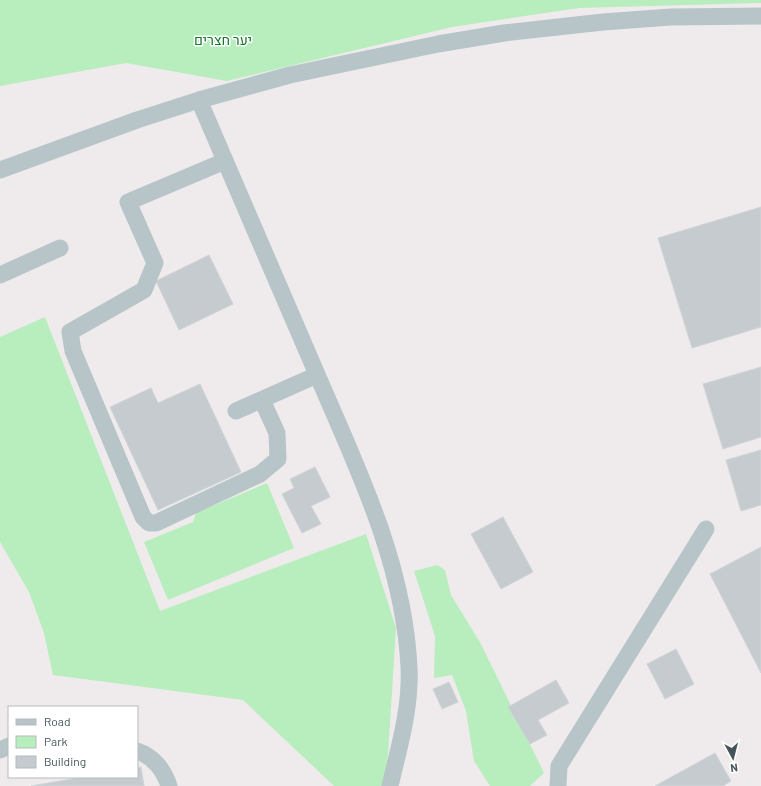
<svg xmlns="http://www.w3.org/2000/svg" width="761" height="786" font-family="Barlow,Heebo,sans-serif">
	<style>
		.green { fill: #b8edbe }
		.building { fill: #c5cbcf; stroke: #cfd4d7 }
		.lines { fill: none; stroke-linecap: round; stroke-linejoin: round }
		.minor { stroke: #b7c5c9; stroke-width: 17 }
		.labels { text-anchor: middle; stroke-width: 3; stroke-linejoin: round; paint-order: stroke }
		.park-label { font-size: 14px; fill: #17782c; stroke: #fff }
	</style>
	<rect width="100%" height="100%" fill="#efebec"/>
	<!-- green -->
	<path class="green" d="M0 0H761V3L579 8 452 27 227 81 126 63 0 86Z
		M45 317 160 611 366 534 396 628 386 786H334L243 700 53 675 44 633 29 592 0 542V337Z
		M267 483 294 548 168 600 144 542 193 522 196 513Z
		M437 565 445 570 451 595 481 644 544 773 530 786H490L474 761 466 711 452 675 434 678 435 636 414 571Z"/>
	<!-- building -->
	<path class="building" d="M761 207V327L692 348 658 238Z
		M209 255 233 304 179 330 156 281Z
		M761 367V437L723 449 703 384Z
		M200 384 241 472 158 510 110 407 151 388 158 403Z
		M761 450V505L741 511 726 460Z
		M315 467 330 497 311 506 321 524 302 533 282 494 294 488 290 479Z
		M503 517 533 572 501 589 471 534Z
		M761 547V673L710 574Z
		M676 649 694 684 665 699 647 664Z
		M556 680 569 703 538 720 547 735 530 744 508 707Z
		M449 682 458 702 442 709 433 689Z
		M715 753 731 781 723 786H655Z
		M141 767 144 786H31L83 777H137V768Z"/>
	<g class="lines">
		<!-- minor -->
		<path class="minor" d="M199 100C239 194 279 286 319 379 359 472 404 564 409 667 411 708 399 747 390 786
			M225 161 128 202 155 263 144 290 70 332 73 351 143 517 149 523H156L260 474 278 459 277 433 262 400
			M0 170 137 120 199 100 290 75 438 44 504 33 603 22 671 17 761 16
			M0 275 60 248
			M236 411 317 375
			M0 750 9 746
			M137 751C153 756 164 770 169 786
			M558 786 559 766 706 529"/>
	</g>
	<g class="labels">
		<!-- park labels -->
		<g class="park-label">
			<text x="223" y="45">יער חצרים</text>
		</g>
	</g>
	<!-- legend -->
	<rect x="8" y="706" width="130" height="72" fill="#ffffff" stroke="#b4bbbd"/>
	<rect x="16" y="719" width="20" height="6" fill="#b7c5c9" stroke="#b4bbbd"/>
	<text x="44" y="726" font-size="12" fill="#445559">Road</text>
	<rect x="16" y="736" width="20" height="12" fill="#b8edbe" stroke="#b4bbbd"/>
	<text x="44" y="746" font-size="12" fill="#445559">Park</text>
	<rect x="16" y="756" width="20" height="12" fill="#c5cbcf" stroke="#b4bbbd"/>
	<text x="44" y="766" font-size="12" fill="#445559">Building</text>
	<!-- north arrow -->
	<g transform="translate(733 758) rotate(173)" stroke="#ffffff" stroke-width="3" paint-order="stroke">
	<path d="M0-3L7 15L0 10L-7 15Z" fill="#445559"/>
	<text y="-6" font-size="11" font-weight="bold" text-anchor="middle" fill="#445559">N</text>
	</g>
</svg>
